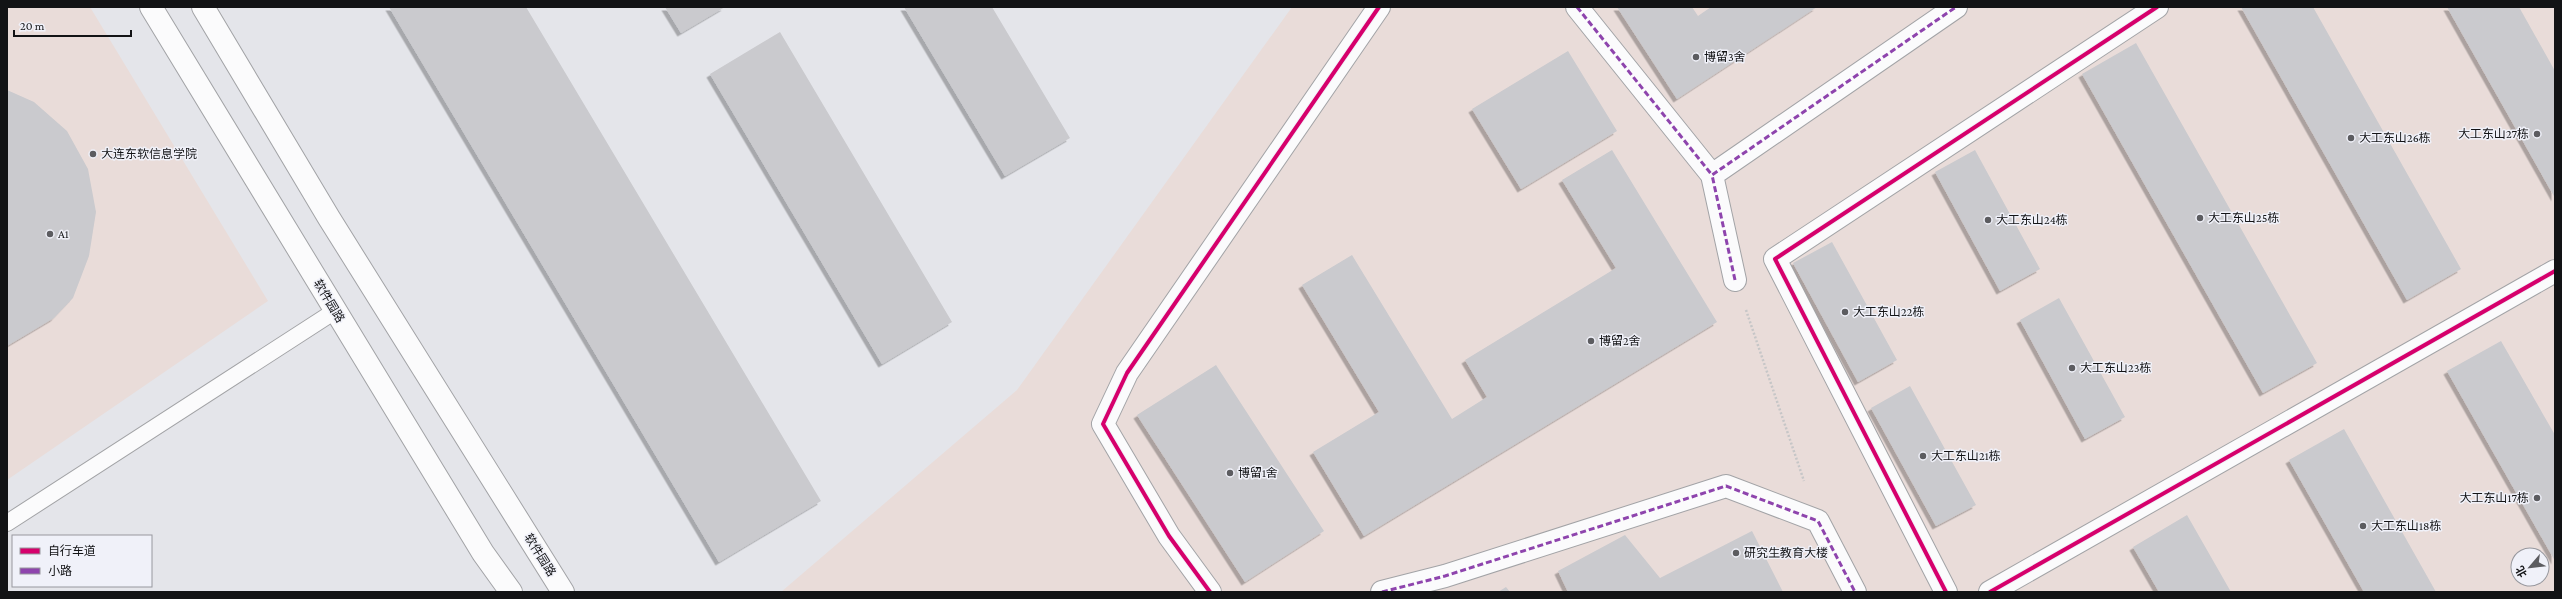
<svg xmlns="http://www.w3.org/2000/svg" width="2562" height="599" font-family="'Crimson Pro','Noto Sans SC',serif">
	<style>
		.education { fill: #e9dcd9; fill-rule: evenodd }
		.building { fill: #cacace; filter: url(#shadow) }
		.lines { fill: none; stroke-linecap: round; stroke-linejoin: round }
		.service-casing { stroke: #a2a3a6; stroke-width: 18 }
		.minor-casing { stroke: #a2a3a6; stroke-width: 24 }
		.secondary-casing { stroke: #a2a3a6; stroke-width: 24 }
		.path { stroke: #c6c6c7; stroke-width: 2.5; stroke-dasharray: 2 2; stroke-linecap: butt }
		.service { stroke: #fbfbfc; stroke-width: 16 }
		.minor { stroke: #fbfbfc; stroke-width: 22 }
		.secondary { stroke: #fbfbfc; stroke-width: 22 }
		.quiet { stroke: #8e44ad; stroke-width: 3; stroke-dasharray: 6 3; stroke-linecap: butt }
		.cycleway-casing { stroke: #f0f1f9; stroke-width: 6 }
		.cycleway { stroke: #d6006c; stroke-width: 4 }
		.poi-dot { fill: #5c5c60; stroke: #f0f1f9; stroke-width: 1.5 }
		.labels { text-anchor: middle; stroke-width: 3; stroke-linejoin: round; paint-order: stroke }
		.poi-label { font-size: 12px; fill: #121315; stroke: #f0f1f9; text-anchor: start }
		.street-label { font-size: 12px; fill: #121315; stroke: #f0f1f9 }
	</style>
	<defs>
		<filter id="shadow"><feDropShadow dx="-3.5" dy="3.5" stdDeviation="0" flood-color="#0004"/></filter>
	</defs>
	<rect width="100%" height="100%" fill="#e4e5ea"/>
	<!-- education -->
	<path class="education" d="M7 7H90L268 301 7 480Z
		M1292 7H2555V592H781L1017 390ZM2518 555H2542V579H2518Z"/>
	<!-- building -->
	<path class="building" d="M389 7H526L821 501 719 562Z
		M665 7H725L681 33Z
		M904 7H992L1070 138 1005 176Z
		M1617 7H1692L1698 16 1711 7H1817L1677 99Z
		M2241 7H2313L2461 269 2407 300Z
		M2447 7H2519L2555 71V198Z
		M780 32 952 322 882 364 710 74Z
		M2136 43 2317 363 2263 393 2082 74Z
		M1568 51 1617 131 1521 189 1472 109Z
		M7 90 34 102 67 131 88 169 96 212 89 256 73 298 54 318 7 346Z
		M1612 150 1717 322 1364 536 1313 452 1379 412 1302 285 1352 255 1452 419 1487 397 1465 360 1616 268 1562 180Z
		M1975 150 2040 269 2000 291 1935 172Z
		M1832 242 1897 360 1858 382 1793 263Z
		M2059 298 2125 417 2085 439 2020 320Z
		M2501 341 2555 435V561L2447 371Z
		M1216 365 1324 531 1245 582 1137 415Z
		M1910 386 1976 505 1936 526 1871 408Z
		M2344 429 2436 592H2364L2289 460Z
		M2187 515 2231 592H2159L2133 547Z
		M1752 531 1783 592H1568L1558 571 1625 535 1660 578Z
		M1506 587 1510 592H1498Z"/>
	<g class="lines">
		<defs>
			<path id="service" d="M7 523 335 311"/>
			<path id="minor" d="M1577 7 1712 175
				M1735 280 1712 175 1956 7
				M1210 592 1169 536 1103 424 1127 373 1379 7
				M1382 592 1445 576 1726 486 1818 521 1855 592
				M1946 592 1775 259 2157 7
				M1990 592 2555 271"/>
			<path id="secondary" d="M151 7 483 553 511 592
				M203 7 329 218 563 592"/>
		</defs>
		<!-- service casing -->
		<use href="#service" class="service-casing"/>
		<!-- minor casing -->
		<use href="#minor" class="minor-casing"/>
		<!-- secondary casing -->
		<use href="#secondary" class="secondary-casing"/>
		<!-- path -->
		<path class="path" d="M1746 310 1804 481"/>
		<!-- service -->
		<use href="#service" class="service"/>
		<!-- minor -->
		<use href="#minor" class="minor"/>
		<!-- secondary -->
		<use href="#secondary" class="secondary"/>
		<!-- quiet -->
		<path class="quiet" d="M1577 7 1712 175
			M1735 280 1712 175 1956 7
			M1382 592 1445 576 1726 486 1818 521 1855 592"/>
		<defs>
			<path id="cycleway" d="M1210 592 1169 536 1103 424 1127 373 1379 7
				M1946 592 1775 259 2157 7
				M1990 592 2555 271"/>
		</defs>
		<!-- cycleway casing -->
		<use href="#cycleway" class="cycleway-casing"/>
		<!-- cycleway -->
		<use href="#cycleway" class="cycleway"/>
	</g>
	<!-- markers -->
	<g class="poi-dot">
		<circle cx="1696" cy="57" r="4"/>
		<circle cx="2537" cy="134" r="4"/>
		<circle cx="2351" cy="138" r="4"/>
		<circle cx="93" cy="154" r="4"/>
		<circle cx="2200" cy="218" r="4"/>
		<circle cx="1988" cy="220" r="4"/>
		<circle cx="50" cy="234" r="4"/>
		<circle cx="1845" cy="312" r="4"/>
		<circle cx="1591" cy="341" r="4"/>
		<circle cx="2072" cy="368" r="4"/>
		<circle cx="1923" cy="456" r="4"/>
		<circle cx="1230" cy="473" r="4"/>
		<circle cx="2537" cy="498" r="4"/>
		<circle cx="2363" cy="526" r="4"/>
		<circle cx="1736" cy="553" r="4"/>
	</g>
	<g class="labels">
		<!-- poi labels -->
		<g class="poi-label">
			<text x="1704" y="61">博留3舍</text>
			<text x="2529" y="138" text-anchor="end">大工东山27栋</text>
			<text x="2359" y="142">大工东山26栋</text>
			<text x="101" y="158">大连东软信息学院</text>
			<text x="2208" y="222">大工东山25栋</text>
			<text x="1996" y="224">大工东山24栋</text>
			<text x="58" y="238">A1</text>
			<text x="1853" y="316">大工东山22栋</text>
			<text x="1599" y="345">博留2舍</text>
			<text x="2080" y="372">大工东山23栋</text>
			<text x="1931" y="460">大工东山21栋</text>
			<text x="1238" y="477">博留1舍</text>
			<text x="2529" y="502" text-anchor="end">大工东山17栋</text>
			<text x="2371" y="530">大工东山18栋</text>
			<text x="1744" y="557">研究生教育大楼</text>
		</g>
		<!-- street labels -->
		<g class="street-label">
			<text transform="translate(329 301) rotate(59)" y="4">软件园路</text>
			<text transform="translate(540 555) rotate(58)" y="4">软件园路</text>
		</g>
	</g>
	<!-- border -->
	<rect width="2562" height="599" fill="none" stroke="#121315" stroke-width="16"/>
	<!-- legend -->
	<rect x="12" y="535" width="140" height="52" fill="#f0f1f9" stroke="#97989e"/>
	<rect x="20" y="548" width="20" height="6" fill="#d6006c" stroke="#97989e"/>
	<text x="48" y="555" font-size="12" fill="#121315">自行车道</text>
	<rect x="20" y="568" width="20" height="6" fill="#8e44ad" stroke="#97989e"/>
	<text x="48" y="575" font-size="12" fill="#121315">小路</text>
	<!-- north arrow -->
	<g transform="translate(2530 567) rotate(242)"><circle r="19" fill="#f0f1f9" stroke="#97989e"/>
	<path d="M0-3L7 15L0 10L-7 15Z" fill="#5c5c60"/>
	<text y="-6" font-size="11" font-weight="bold" text-anchor="middle" fill="#121315">北</text>
	</g>
	<!-- scale -->
	<path d="M14 30v6h117v-6" fill="none" stroke="#121315" stroke-width="2"/>
	<text x="20" y="30" font-size="12" fill="#121315" stroke="#f0f1f9" stroke-width="3" paint-order="stroke">20 m</text>
</svg>
